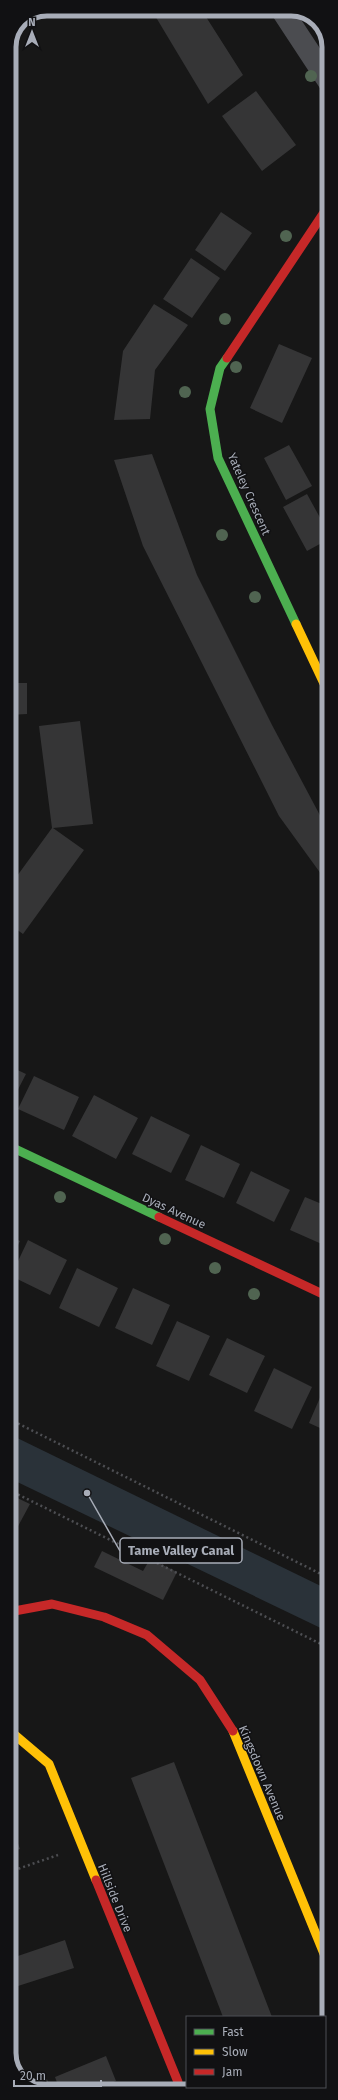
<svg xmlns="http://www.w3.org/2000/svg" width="338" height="2100" font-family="'Fira Sans',sans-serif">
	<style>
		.water { fill: #2a3239 }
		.building { fill: #353536 }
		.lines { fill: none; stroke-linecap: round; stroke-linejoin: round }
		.path { stroke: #4d4e52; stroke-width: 2.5; stroke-dasharray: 2 3; stroke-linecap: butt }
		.street { stroke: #4b4c50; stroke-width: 22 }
		.fast { stroke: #4caf50; stroke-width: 9 }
		.slow { stroke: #ffc107; stroke-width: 9 }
		.jam { stroke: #c62828; stroke-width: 9 }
		.tree { fill: #506451 }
		.labels { text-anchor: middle; stroke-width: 3; stroke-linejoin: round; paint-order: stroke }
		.street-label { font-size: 12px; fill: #a8adb8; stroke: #111113 }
		.rim { fill: none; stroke: #a8adb8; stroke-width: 5 }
		.leader { fill: none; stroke: #a8adb8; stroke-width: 1.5 }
		.callout-dot { fill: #a8adb8; stroke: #111113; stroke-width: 1.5 }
		.callout { fill: #111113; stroke: #a8adb8; stroke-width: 1.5 }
		.callout-label { font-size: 13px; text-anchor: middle; font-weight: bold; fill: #a8adb8 }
	</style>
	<rect width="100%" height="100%" fill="#171717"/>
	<!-- water -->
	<path class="water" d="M9 1434 329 1590V1632L9 1478Z"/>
	<!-- building -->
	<path class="building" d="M151 9H201L243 75 208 104Z
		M256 91 296 145 262 171 222 116Z
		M221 212 252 233 225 271 195 250Z
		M191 258 220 278 192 318 163 299Z
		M154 304 188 325 155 370 150 419 114 420 123 351Z
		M279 344 312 358 282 423 250 408Z
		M289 445 312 486 286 500 264 458Z
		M152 454 197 575 272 725 323 821 329 829V885L279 816 143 546 114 460Z
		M307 494 329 534V539L307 551 283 507Z
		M9 683H27V714L9 715Z
		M80 721 93 824 53 828 84 850 23 934 9 924V887L52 828 39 726Z
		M9 947 18 952 9 966Z
		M9 1066 26 1074 9 1107Z
		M34 1076 79 1097 64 1130 18 1109Z
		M94 1095 138 1118 116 1159 72 1136Z
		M151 1116 190 1135 171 1173 132 1154Z
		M201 1145 240 1164 224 1198 185 1180Z
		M251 1171 290 1190 274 1222 236 1203Z
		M305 1197 329 1207V1234L324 1245 290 1230Z
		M9 1236 20 1241 9 1263Z
		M28 1240 67 1260 50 1295 11 1276Z
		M77 1268 118 1288 99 1327 59 1308Z
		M133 1288 170 1305 152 1345 115 1328Z
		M177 1321 210 1336 189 1381 156 1366Z
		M227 1338 265 1356 247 1393 209 1375Z
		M274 1368 312 1387 292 1429 254 1411Z
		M325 1386 329 1388V1432L309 1423Z
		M9 1494 30 1504 9 1543Z
		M102 1551 143 1571 150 1559 177 1572 163 1600 94 1567Z
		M329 1745V1771L320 1747Z
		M174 1762 272 2017H223L131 1778Z
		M9 1818 20 1849 9 1852Z
		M65 1940 74 1968 18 1986 9 1959Z
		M106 2056 116 2081 92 2091H60L55 2077Z
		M47 2079 51 2091H42L31 2085Z
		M249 2087H299V2089L296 2091H251Z"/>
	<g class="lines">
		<!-- path -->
		<path class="path" d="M9 1419 329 1578
			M9 1490 329 1648
			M9 1872 58 1855"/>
		<!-- street -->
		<path class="street" d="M281 9 329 82"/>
		<!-- fast -->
		<path class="fast" d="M227 358 220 368 210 409 218 458 296 624
			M9 1146 159 1217"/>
		<!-- slow -->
		<path class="slow" d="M296 624 329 694
			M9 1730 49 1764 96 1880
			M233 1731 329 1966"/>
		<!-- jam -->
		<path class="jam" d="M227 358 329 205
			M159 1217 329 1297
			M9 1612 52 1604 104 1617 147 1635 200 1680 233 1731
			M96 1880 178 2082V2091"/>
	</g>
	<!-- trees -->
	<g class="tree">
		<circle cx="311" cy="76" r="6"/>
		<circle cx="286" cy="236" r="6"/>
		<circle cx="225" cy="319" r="6"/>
		<circle cx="236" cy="367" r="6"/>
		<circle cx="185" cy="392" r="6"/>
		<circle cx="222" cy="535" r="6"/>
		<circle cx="255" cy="597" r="6"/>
		<circle cx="60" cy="1197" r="6"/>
		<circle cx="165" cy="1239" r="6"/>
		<circle cx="215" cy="1268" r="6"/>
		<circle cx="254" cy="1294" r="6"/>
	</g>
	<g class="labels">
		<!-- street labels -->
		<g class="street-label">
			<text transform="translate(249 494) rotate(66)" y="4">Yateley Crescent</text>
			<text transform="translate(174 1211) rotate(25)" y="4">Dyas Avenue</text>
			<text transform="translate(262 1773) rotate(67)" y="4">Kingsdown Avenue</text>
			<text transform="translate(115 1898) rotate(68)" y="4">Hillside Drive</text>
		</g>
	</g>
	<!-- crop -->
	<path d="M0 0H338V2100H0ZM47 16H291A31 31 0 0 1 322 47V2053A31 31 0 0 1 291 2084H47A31 31 0 0 1 16 2053V47A31 31 0 0 1 47 16Z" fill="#111113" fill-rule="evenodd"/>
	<path class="rim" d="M47 16H291A31 31 0 0 1 322 47V2053A31 31 0 0 1 291 2084H47A31 31 0 0 1 16 2053V47A31 31 0 0 1 47 16Z"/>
	<!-- callouts -->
	<path class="leader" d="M87 1493L120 1551"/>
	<circle class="callout-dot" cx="87" cy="1493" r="4"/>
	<rect class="callout" x="120" y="1538" width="122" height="25" rx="4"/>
	<g class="callout-label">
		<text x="181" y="1555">Tame Valley Canal</text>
	</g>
	<!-- legend -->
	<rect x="186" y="2016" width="140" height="72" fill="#111113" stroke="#4d4f55"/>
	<rect x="194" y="2029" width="20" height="6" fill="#4caf50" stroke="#4d4f55"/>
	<text x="222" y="2036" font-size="12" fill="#a8adb8">Fast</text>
	<rect x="194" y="2049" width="20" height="6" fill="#ffc107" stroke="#4d4f55"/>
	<text x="222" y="2056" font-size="12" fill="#a8adb8">Slow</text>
	<rect x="194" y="2069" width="20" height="6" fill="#c62828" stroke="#4d4f55"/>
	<text x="222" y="2076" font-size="12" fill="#a8adb8">Jam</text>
	<!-- north arrow -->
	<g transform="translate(32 32)" stroke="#111113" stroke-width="3" paint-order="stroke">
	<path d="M0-3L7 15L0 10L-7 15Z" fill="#a8adb8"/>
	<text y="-6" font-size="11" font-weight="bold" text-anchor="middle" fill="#a8adb8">N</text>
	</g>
	<!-- scale -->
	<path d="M14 2080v6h87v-6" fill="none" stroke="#a8adb8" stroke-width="2"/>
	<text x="20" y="2080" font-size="12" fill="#a8adb8" stroke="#111113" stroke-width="3" paint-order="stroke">20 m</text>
</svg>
